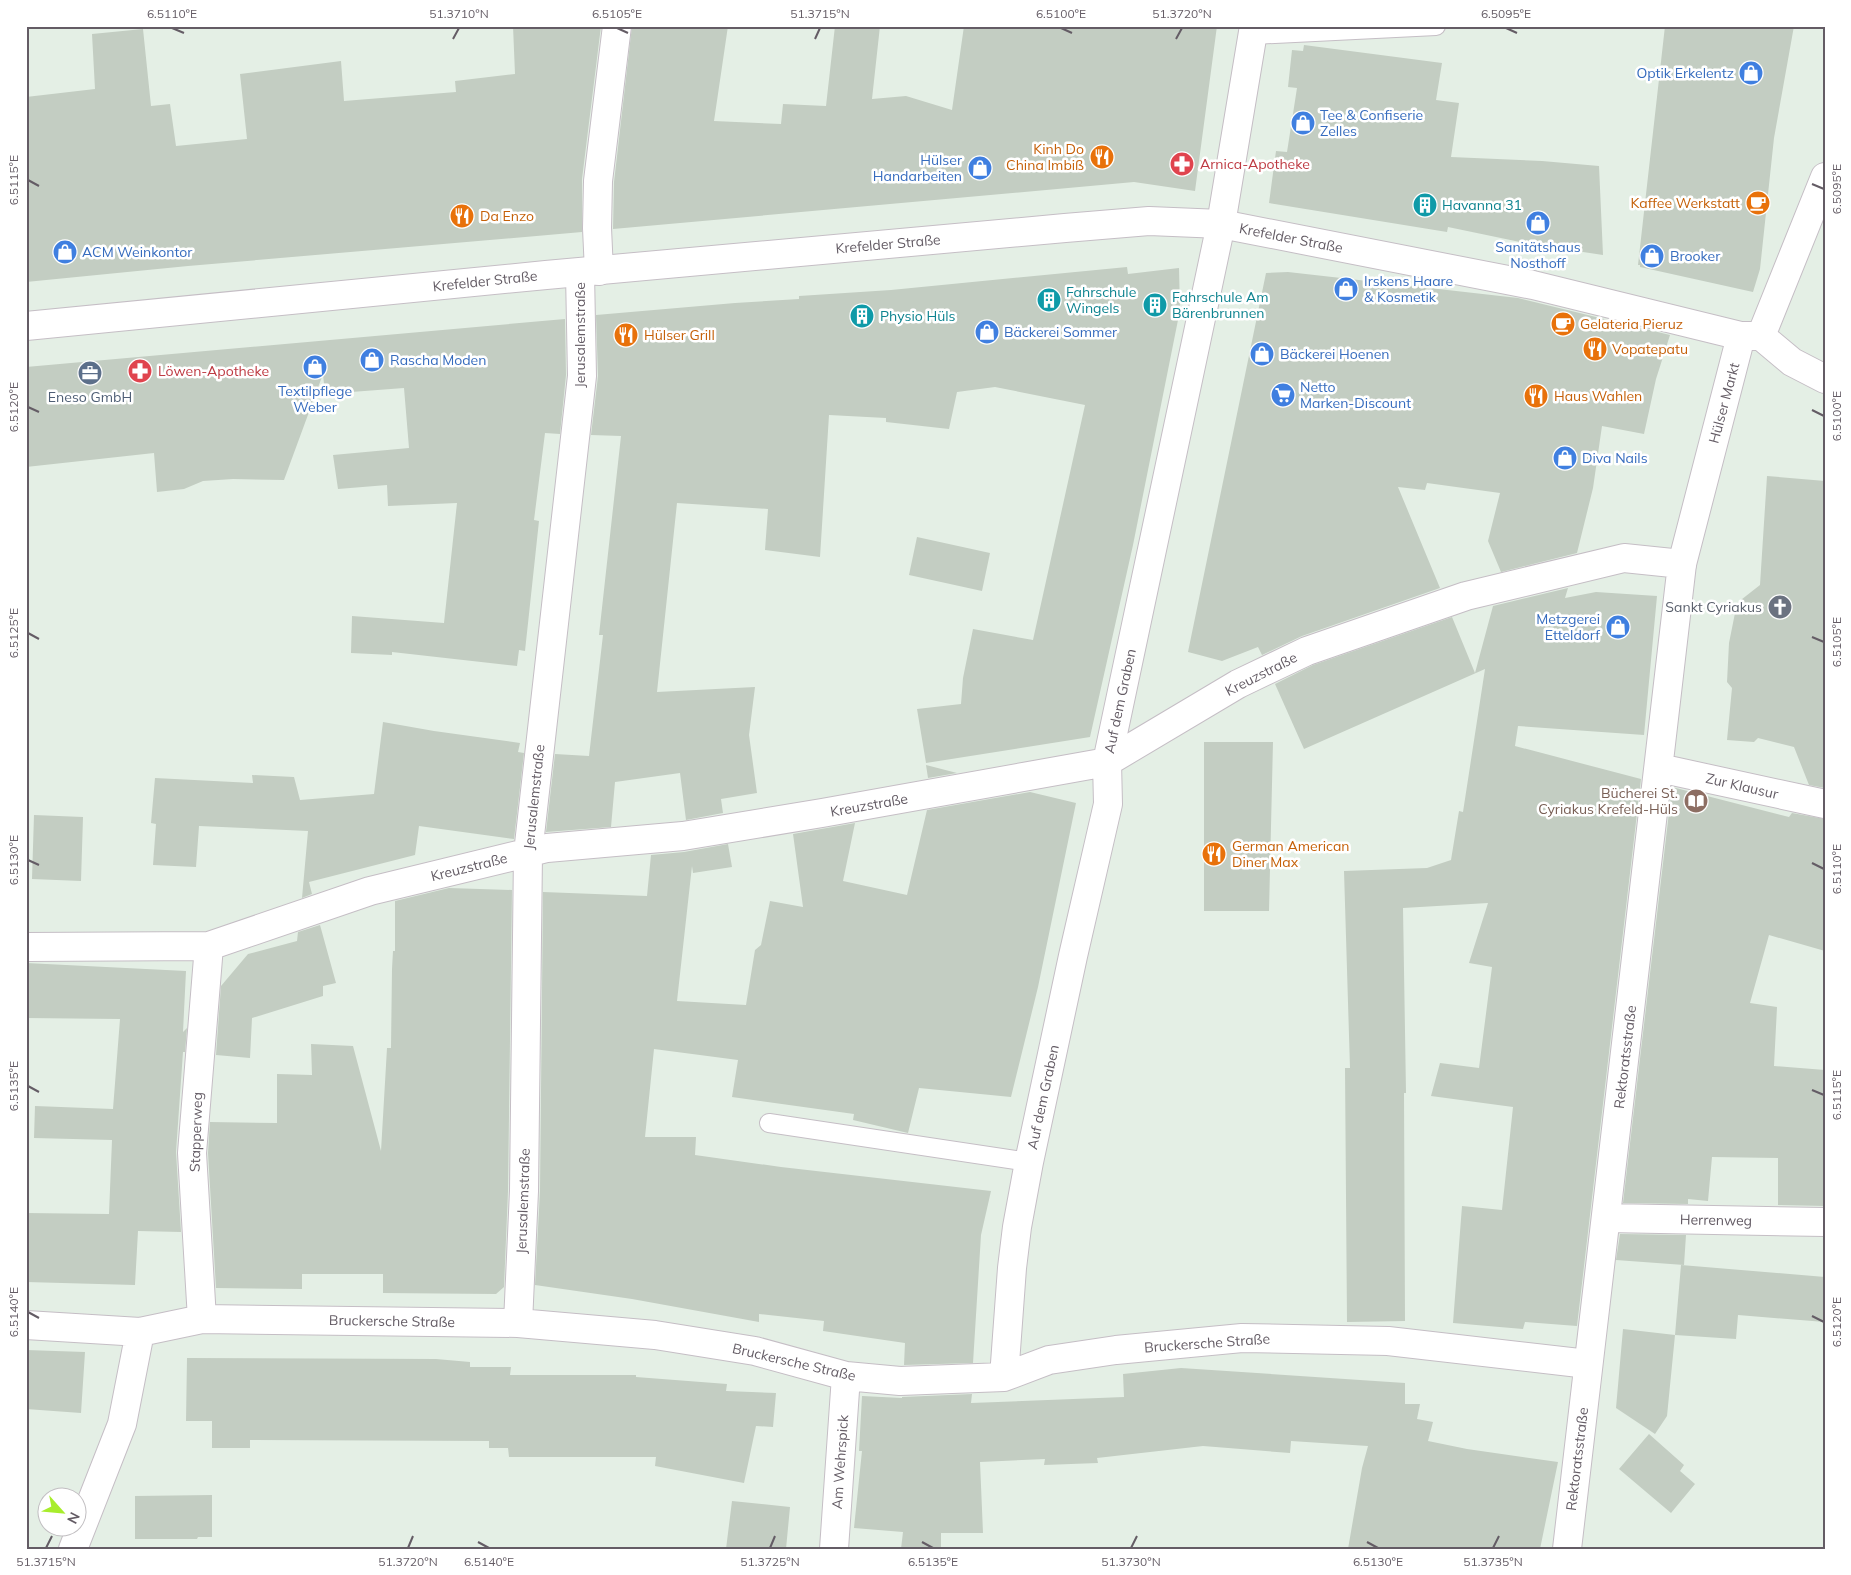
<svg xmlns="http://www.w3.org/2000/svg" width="1851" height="1575" font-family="Mulish,sans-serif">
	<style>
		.building { fill: #c3cdc2 }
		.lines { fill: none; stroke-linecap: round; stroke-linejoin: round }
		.service-casing { stroke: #c5bec5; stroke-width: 20 }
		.pedestrian-casing { stroke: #c5bec5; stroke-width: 30 }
		.minor-casing { stroke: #c5bec5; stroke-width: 30 }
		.tertiary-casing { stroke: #c5bec5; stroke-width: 30 }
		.service { stroke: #fff; stroke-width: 18 }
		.pedestrian { stroke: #fff; stroke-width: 28 }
		.minor { stroke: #fff; stroke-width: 28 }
		.tertiary { stroke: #fff; stroke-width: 28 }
		.ticks { fill: none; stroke: #645c65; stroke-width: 2 }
		.labels { text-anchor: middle; stroke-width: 5; stroke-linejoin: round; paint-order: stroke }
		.shop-label { font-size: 14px; fill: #366cbe; stroke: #fff; text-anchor: start }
		.food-label { font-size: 14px; fill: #c56008; stroke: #fff; text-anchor: start }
		.health-label { font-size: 14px; fill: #be3a42; stroke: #fff; text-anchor: start }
		.culture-label { font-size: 14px; fill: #0d838f; stroke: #fff; text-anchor: start }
		.street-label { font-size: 14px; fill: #645c65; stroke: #fff }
		.service-label { font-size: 14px; fill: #4e5e75; stroke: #fff }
		.worship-label { font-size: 14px; fill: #5b616d; stroke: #fff; text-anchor: end }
		.education-label { font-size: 14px; fill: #785e54; stroke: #fff; text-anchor: end }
		.neatline { fill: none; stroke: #645c65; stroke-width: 2 }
		.ticks-label { font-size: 12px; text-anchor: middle; fill: #645c65 }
	</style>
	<rect width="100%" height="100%" fill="#e4efe5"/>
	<!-- building -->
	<path class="building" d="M513 26H601L582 179V232L188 266 26 282V97L95 89 92 34 143 29 151 106 170 104 176 146 247 139 240 74 341 61 344 101 456 92 455 81 515 74Z
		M632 26H728L714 121 781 124 783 104 826 106 835 26H880L872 99 906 96 952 110 964 26H1217L1195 191 1134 182 613 229 614 182Z
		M1665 26H1794L1774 138 1760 269 1753 292 1640 267V265H1638Z
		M1304 45 1442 63 1436 100 1459 103 1451 157 1542 161 1599 166 1603 255 1530 244 1448 227 1447 232 1269 203 1276 151 1287 152 1297 88 1288 87 1292 50 1303 51Z
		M1127 267 1128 274 1179 268 1180 310 1133 545 1090 737 926 763 917 709 961 704 963 678 973 629 1033 640 1085 405 995 387 957 392 949 429 886 422V418L829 415 820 557 765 550 768 509 677 503 657 692 755 687 749 735 757 793 721 799 723 813 686 820 680 773 615 782 611 827 546 832 555 754 589 756 603 635H599L621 436 591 435 598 376 596 315 735 303 799 299V296L891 290Z
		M1288 272 1518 298 1670 335 1656 379 1644 434 1602 426 1593 488 1577 553 1501 572 1488 541 1500 493 1427 483 1425 490 1398 487 1440 588 1302 636 1262 655 1258 647 1222 661 1188 652 1266 273Z
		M565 319 566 375 560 434 545 433 534 520 539 521 525 651 519 650 517 666 392 652V655L351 653 352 616 444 623 457 503 388 506 387 485 338 489 333 455 409 448 404 388 325 394 323 374 284 480 233 479 203 481 184 489 157 492 154 453 26 467V367Z
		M1767 476 1825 481V788L1809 785 1794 747 1758 738 1754 742 1727 740 1732 688 1727 682 1729 643 1737 603 1760 585Z
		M917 537 990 553 982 591 909 575Z
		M1568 588 1565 598 1596 592 1657 596 1644 735 1518 726 1515 746 1641 779 1577 1326 1525 1322 1523 1329 1453 1323 1462 1206 1502 1210 1513 1107 1431 1096 1440 1063 1479 1068 1492 967 1469 963 1488 903 1403 908 1406 1093H1404L1405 1321 1347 1322 1345 1068H1350L1344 871 1427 868 1451 860 1459 811 1463 812 1485 669 1304 749 1275 684 1313 665 1452 617 1475 673 1493 606Z
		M383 722 434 731 520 743 518 752 524 753 514 839 419 826 415 855 309 882 312 894 302 898 308 831 199 826 196 867 153 865 156 824 151 823 155 778 253 783 252 775 294 777 300 800 374 794Z
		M1204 742H1273L1269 911H1204Z
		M926 765 957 773 928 778Z
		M1672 787 1789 817 1792 813 1825 819V951L1769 935 1750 1003 1777 1007 1774 1066 1825 1070V1206L1778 1205V1158L1712 1157 1708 1201 1688 1199V1204L1623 1203Z
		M1030 792 1076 803 1038 987 1011 1097 919 1088 908 1133 853 1120 854 1114 732 1097 738 1060 654 1049 645 1137H696L695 1155 781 1167 991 1191 981 1235 973 1363 904 1365 905 1343 823 1331 824 1321 759 1314V1322L632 1299 535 1285 540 1191 543 892 647 896 651 855 684 852 728 844 732 867 693 873 692 866 677 1001 746 1005 755 950 761 945 770 901 803 907 793 834 855 823 843 881 907 895 927 810Z
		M34 815 83 817 81 881 32 879Z
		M449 888 512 890 508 1191 504 1287 496 1294 383 1293V1274H302V1289L216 1288 208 1153 210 1122 277 1123V1074L312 1075 311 1044 353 1046 381 1151 387 1048H391L392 969 393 951H395V901Z
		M320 925 336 983 323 986V996L252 1018 250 1058 216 1055 221 986 248 954 297 941 298 932Z
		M26 963 186 971 183 1032 187 1028 185 1052H183L176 1152 181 1232 138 1231 135 1285 26 1282V1213L109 1214 112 1140 34 1138 35 1106 113 1109 120 1019 26 1018Z
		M1620 1234 1686 1235 1684 1265 1616 1260Z
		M1681 1265 1825 1277V1322L1738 1315 1736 1339 1675 1335Z
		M1623 1329 1675 1335 1667 1416 1655 1434 1616 1408Z
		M26 1350 85 1352 81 1413 26 1409Z
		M187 1358 436 1359 470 1362V1367H511L510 1375H636V1377L727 1384 726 1391 776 1393 773 1427 756 1426 744 1483 655 1466 656 1457H509L508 1448H489V1441L250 1440V1448H212V1421H186Z
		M1181 1368 1405 1383V1404H1420L1417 1419 1433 1422 1428 1441 1467 1449 1558 1462 1540 1549H1348L1362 1468 1368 1446 1291 1441 1290 1453 1203 1446 1097 1458 1098 1463 1044 1465 1045 1459 980 1462 983 1533H941V1549H901L903 1532 854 1528 862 1451H859L862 1396 902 1398V1397L972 1394 971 1403 1124 1397 1123 1374Z
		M1649 1434 1684 1465 1680 1471 1695 1484 1671 1513 1619 1469Z
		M212 1495V1537H198L197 1539H135V1496Z
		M732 1501 790 1507 786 1549H726Z"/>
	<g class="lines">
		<defs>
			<path id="service" d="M1253 35 1436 26
				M769 1123 1029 1162"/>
			<path id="pedestrian" d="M1221 224 1533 285 1741 336
				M1761 336 1825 177
				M1682 564 1741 336H1761L1792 362 1825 379"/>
			<path id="minor" d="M599 271 597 228 598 181 617 26
				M1659 768 1825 804
				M26 947 209 946 370 891 547 848 683 836 822 813 1107 762 1238 684 1307 651 1466 596 1624 558 1682 564 1567 1549
				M1607 1218 1825 1222
				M202 1319 192 1153 209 946
				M518 1323 524 1191 528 853 582 376 580 273
				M26 1325 140 1332 202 1319 518 1323 655 1335 755 1351 846 1376 900 1381 1004 1377 1049 1360 1116 1350 1242 1338 1388 1341 1588 1364
				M1004 1377 1012 1268 1017 1227 1029 1162 1073 956 1108 804 1107 762 1221 224
				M73 1549 122 1424 140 1332
				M834 1549 846 1376"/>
			<path id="tertiary" d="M26 326 546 275 1065 228 1149 221 1221 224 1254 26"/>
		</defs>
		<!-- service casing -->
		<use href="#service" class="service-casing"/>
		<!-- pedestrian casing -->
		<use href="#pedestrian" class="pedestrian-casing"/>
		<!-- minor casing -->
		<use href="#minor" class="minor-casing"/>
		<!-- tertiary casing -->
		<use href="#tertiary" class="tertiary-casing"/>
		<!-- service -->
		<use href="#service" class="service"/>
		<!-- pedestrian -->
		<use href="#pedestrian" class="pedestrian"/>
		<!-- minor -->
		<use href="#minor" class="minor"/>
		<!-- tertiary -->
		<use href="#tertiary" class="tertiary"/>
	</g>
	<!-- ticks -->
	<path class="ticks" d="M172 28 184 33M617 28 628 33M1061 28 1072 33M1506 28 1517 33M453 39 459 28M815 39 820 28M1176 39 1182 28M28 180 39 186M1812 184 1824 189M28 407 39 412M1812 410 1824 416M28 633 39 639M1812 637 1824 642M28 860 39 865M1812 863 1824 869M28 1086 39 1092M1812 1090 1824 1095M28 1312 39 1318M1812 1316 1824 1322M478 1542 489 1548M922 1542 933 1548M1367 1542 1378 1548M46 1548 52 1536M408 1548 413 1536M770 1548 775 1536M1131 1548 1137 1536M1493 1548 1499 1536"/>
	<!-- icons -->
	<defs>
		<symbol id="shop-disc" viewBox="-11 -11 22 22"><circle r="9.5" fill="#3f7fe0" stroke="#fff"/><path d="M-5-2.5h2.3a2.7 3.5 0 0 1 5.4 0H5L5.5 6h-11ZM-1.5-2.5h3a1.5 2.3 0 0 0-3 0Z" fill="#fff"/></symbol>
		<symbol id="restaurant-disc" viewBox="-11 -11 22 22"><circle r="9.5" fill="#e8710a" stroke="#fff"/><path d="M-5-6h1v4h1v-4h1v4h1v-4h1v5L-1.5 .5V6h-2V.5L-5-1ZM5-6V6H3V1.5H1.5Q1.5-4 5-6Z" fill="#fff"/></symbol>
		<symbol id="pharmacy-disc" viewBox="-11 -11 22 22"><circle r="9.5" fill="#e0444e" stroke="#fff"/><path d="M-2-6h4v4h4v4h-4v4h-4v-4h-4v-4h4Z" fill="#fff"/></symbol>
		<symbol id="cafe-disc" viewBox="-11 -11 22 22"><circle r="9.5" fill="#e8710a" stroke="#fff"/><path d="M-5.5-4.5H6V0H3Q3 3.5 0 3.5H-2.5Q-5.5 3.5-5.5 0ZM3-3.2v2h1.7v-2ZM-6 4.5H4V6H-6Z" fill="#fff"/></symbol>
		<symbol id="building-disc" viewBox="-11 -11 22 22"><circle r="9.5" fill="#0f9aa8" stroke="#fff"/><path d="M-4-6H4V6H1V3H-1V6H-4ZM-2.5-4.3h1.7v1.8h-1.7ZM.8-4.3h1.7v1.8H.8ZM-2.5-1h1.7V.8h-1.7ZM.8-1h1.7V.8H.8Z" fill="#fff"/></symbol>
		<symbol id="office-disc" viewBox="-11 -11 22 22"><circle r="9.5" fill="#5c6f8a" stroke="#fff"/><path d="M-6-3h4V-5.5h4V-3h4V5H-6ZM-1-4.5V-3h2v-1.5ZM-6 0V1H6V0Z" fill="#fff"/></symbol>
		<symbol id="supermarket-disc" viewBox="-11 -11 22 22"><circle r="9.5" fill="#3f7fe0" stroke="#fff"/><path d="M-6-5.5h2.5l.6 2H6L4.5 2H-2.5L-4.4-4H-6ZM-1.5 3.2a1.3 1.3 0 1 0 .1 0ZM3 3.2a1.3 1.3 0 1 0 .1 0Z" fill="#fff"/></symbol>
		<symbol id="church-disc" viewBox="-11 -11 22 22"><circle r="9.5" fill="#6b7280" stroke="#fff"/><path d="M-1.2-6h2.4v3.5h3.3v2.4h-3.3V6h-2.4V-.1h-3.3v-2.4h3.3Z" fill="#fff"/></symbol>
		<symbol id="library-disc" viewBox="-11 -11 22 22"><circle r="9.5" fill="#8d6e63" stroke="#fff"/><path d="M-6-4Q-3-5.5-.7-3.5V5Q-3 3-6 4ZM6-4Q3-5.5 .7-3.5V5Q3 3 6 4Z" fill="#fff"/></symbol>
	</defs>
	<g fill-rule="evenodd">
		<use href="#shop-disc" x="1737" y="59" width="28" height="28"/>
		<use href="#shop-disc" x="1289" y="109" width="28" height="28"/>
		<use href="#restaurant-disc" x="1088" y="143" width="28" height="28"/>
		<use href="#pharmacy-disc" x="1168" y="150" width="28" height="28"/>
		<use href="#shop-disc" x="966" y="154" width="28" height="28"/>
		<use href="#cafe-disc" x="1744" y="189" width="28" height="28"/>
		<use href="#building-disc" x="1411" y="191" width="28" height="28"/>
		<use href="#restaurant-disc" x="448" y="202" width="28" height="28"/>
		<use href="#shop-disc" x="1524" y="209" width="28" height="28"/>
		<use href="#shop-disc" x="51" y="238" width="28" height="28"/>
		<use href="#shop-disc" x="1638" y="242" width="28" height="28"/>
		<use href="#shop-disc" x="1332" y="275" width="28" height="28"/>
		<use href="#building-disc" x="1035" y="286" width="28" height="28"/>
		<use href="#building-disc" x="1141" y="291" width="28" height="28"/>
		<use href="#building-disc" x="848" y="302" width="28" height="28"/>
		<use href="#cafe-disc" x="1549" y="310" width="28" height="28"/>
		<use href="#shop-disc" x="973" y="318" width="28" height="28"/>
		<use href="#restaurant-disc" x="612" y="321" width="28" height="28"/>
		<use href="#restaurant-disc" x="1581" y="335" width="28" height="28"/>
		<use href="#shop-disc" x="1248" y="340" width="28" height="28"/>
		<use href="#shop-disc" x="358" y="346" width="28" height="28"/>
		<use href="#shop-disc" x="301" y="353" width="28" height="28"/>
		<use href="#pharmacy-disc" x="126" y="357" width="28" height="28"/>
		<use href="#office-disc" x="76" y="359" width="28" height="28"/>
		<use href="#supermarket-disc" x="1269" y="381" width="28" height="28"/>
		<use href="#restaurant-disc" x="1522" y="382" width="28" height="28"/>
		<use href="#shop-disc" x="1551" y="444" width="28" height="28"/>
		<use href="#church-disc" x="1766" y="593" width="28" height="28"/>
		<use href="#shop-disc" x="1604" y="613" width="28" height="28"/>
		<use href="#library-disc" x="1682" y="787" width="28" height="28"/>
		<use href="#restaurant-disc" x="1200" y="840" width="28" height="28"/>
	</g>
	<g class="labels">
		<!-- shop labels -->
		<g class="shop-label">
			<text x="1734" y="78" text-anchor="end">Optik Erkelentz</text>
			<text x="1320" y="120">Tee &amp; Confiserie<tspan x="1320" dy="16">Zelles</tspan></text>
			<text x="962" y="165" text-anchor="end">Hülser<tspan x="962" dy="16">Handarbeiten</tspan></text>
			<text x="1538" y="252" text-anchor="middle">Sanitätshaus<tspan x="1538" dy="16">Nosthoff</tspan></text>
			<text x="82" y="257">ACM Weinkontor</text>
			<text x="1670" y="261">Brooker</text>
			<text x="1364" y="286">Irskens Haare<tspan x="1364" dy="16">&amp; Kosmetik</tspan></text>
			<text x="1004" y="337">Bäckerei Sommer</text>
			<text x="1280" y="359">Bäckerei Hoenen</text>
			<text x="390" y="365">Rascha Moden</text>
			<text x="1300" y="392">Netto<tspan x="1300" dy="16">Marken-Discount</tspan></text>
			<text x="315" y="396" text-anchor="middle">Textilpflege<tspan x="315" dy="16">Weber</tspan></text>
			<text x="1582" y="463">Diva Nails</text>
			<text x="1600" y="624" text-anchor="end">Metzgerei<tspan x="1600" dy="16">Etteldorf</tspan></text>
		</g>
		<!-- food labels -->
		<g class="food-label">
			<text x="1084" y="154" text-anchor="end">Kinh Do<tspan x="1084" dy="16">China Imbiß</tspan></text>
			<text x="1740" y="208" text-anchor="end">Kaffee Werkstatt</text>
			<text x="480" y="221">Da Enzo</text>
			<text x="1580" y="329">Gelateria Pieruz</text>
			<text x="644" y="340">Hülser Grill</text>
			<text x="1612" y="354">Vopatepatu</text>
			<text x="1554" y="401">Haus Wahlen</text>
			<text x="1232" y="851">German American<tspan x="1232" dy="16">Diner Max</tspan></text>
		</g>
		<!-- health labels -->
		<g class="health-label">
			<text x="1200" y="169">Arnica-Apotheke</text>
			<text x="158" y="376">Löwen-Apotheke</text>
		</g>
		<!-- culture labels -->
		<g class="culture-label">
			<text x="1442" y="210">Havanna 31</text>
			<text x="1066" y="297">Fahrschule<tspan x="1066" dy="16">Wingels</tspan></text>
			<text x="1172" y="302">Fahrschule Am<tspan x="1172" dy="16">Bärenbrunnen</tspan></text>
			<text x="880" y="321">Physio Hüls</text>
		</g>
		<!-- street labels -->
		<g class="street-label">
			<text transform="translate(1291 238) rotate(11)" y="5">Krefelder Straße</text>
			<text transform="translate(888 244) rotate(-5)" y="5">Krefelder Straße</text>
			<text transform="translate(485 281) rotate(-6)" y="5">Krefelder Straße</text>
			<text transform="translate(580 335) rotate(-90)" y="5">Jerusalemstraße</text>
			<text transform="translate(1724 403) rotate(-75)" y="5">Hülser Markt</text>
			<text transform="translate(1261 674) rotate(-27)" y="5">Kreuzstraße</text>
			<text transform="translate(1120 701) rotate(-78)" y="5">Auf dem Graben</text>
			<text transform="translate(1742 786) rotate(13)" y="5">Zur Klausur</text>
			<text transform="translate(534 797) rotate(-84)" y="5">Jerusalemstraße</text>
			<text transform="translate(869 805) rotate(-10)" y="5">Kreuzstraße</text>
			<text transform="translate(469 867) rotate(-14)" y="5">Kreuzstraße</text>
			<text transform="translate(1625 1057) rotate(-83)" y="5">Rektoratsstraße</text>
			<text transform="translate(1043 1097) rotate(-78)" y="5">Auf dem Graben</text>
			<text transform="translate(196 1132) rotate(-88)" y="5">Stapperweg</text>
			<text transform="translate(523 1201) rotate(-88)" y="5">Jerusalemstraße</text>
			<text transform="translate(1716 1220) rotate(1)" y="5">Herrenweg</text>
			<text transform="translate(392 1321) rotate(1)" y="5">Bruckersche Straße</text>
			<text transform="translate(1207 1343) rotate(-4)" y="5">Bruckersche Straße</text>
			<text transform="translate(794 1362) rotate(13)" y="5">Bruckersche Straße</text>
			<text transform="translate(1577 1459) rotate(-83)" y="5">Rektoratsstraße</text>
			<text transform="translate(840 1462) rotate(-86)" y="5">Am Wehrspick</text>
		</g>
		<!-- service labels -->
		<g class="service-label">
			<text x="90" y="402">Eneso GmbH</text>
		</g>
		<!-- worship labels -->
		<g class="worship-label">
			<text x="1762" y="612">Sankt Cyriakus</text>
		</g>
		<!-- education labels -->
		<g class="education-label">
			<text x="1678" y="798">Bücherei St.<tspan x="1678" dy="16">Cyriakus Krefeld-Hüls</tspan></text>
		</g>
	</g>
	<!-- border -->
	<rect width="1851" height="1575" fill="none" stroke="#ffffff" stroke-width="55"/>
	<!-- north arrow -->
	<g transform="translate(62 1512) rotate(117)"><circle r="24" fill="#ffffff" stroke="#c1bec1"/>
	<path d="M0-4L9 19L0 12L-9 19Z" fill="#a8ed2c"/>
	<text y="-8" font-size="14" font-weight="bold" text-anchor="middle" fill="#645c65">N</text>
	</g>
	<rect x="28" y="28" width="1796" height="1520" class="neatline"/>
	<g class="ticks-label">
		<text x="172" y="18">6.5110°E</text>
		<text x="459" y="18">51.3710°N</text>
		<text x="617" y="18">6.5105°E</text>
		<text x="820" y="18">51.3715°N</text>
		<text x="1061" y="18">6.5100°E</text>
		<text x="1182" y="18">51.3720°N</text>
		<text x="1506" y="18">6.5095°E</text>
		<text transform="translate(14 180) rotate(-90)" y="4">6.5115°E</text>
		<text transform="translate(1837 189) rotate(-90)" y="4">6.5095°E</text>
		<text transform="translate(14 407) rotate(-90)" y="4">6.5120°E</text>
		<text transform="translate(1837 416) rotate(-90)" y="4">6.5100°E</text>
		<text transform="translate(14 633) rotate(-90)" y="4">6.5125°E</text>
		<text transform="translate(1837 642) rotate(-90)" y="4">6.5105°E</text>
		<text transform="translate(14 860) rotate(-90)" y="4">6.5130°E</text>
		<text transform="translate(1837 869) rotate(-90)" y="4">6.5110°E</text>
		<text transform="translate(14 1086) rotate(-90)" y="4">6.5135°E</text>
		<text transform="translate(1837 1095) rotate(-90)" y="4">6.5115°E</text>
		<text transform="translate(14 1312) rotate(-90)" y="4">6.5140°E</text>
		<text transform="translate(1837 1322) rotate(-90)" y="4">6.5120°E</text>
		<text x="46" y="1566">51.3715°N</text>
		<text x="408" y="1566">51.3720°N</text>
		<text x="489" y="1566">6.5140°E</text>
		<text x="770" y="1566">51.3725°N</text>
		<text x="933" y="1566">6.5135°E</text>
		<text x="1131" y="1566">51.3730°N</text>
		<text x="1378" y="1566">6.5130°E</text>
		<text x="1493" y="1566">51.3735°N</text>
	</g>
</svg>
